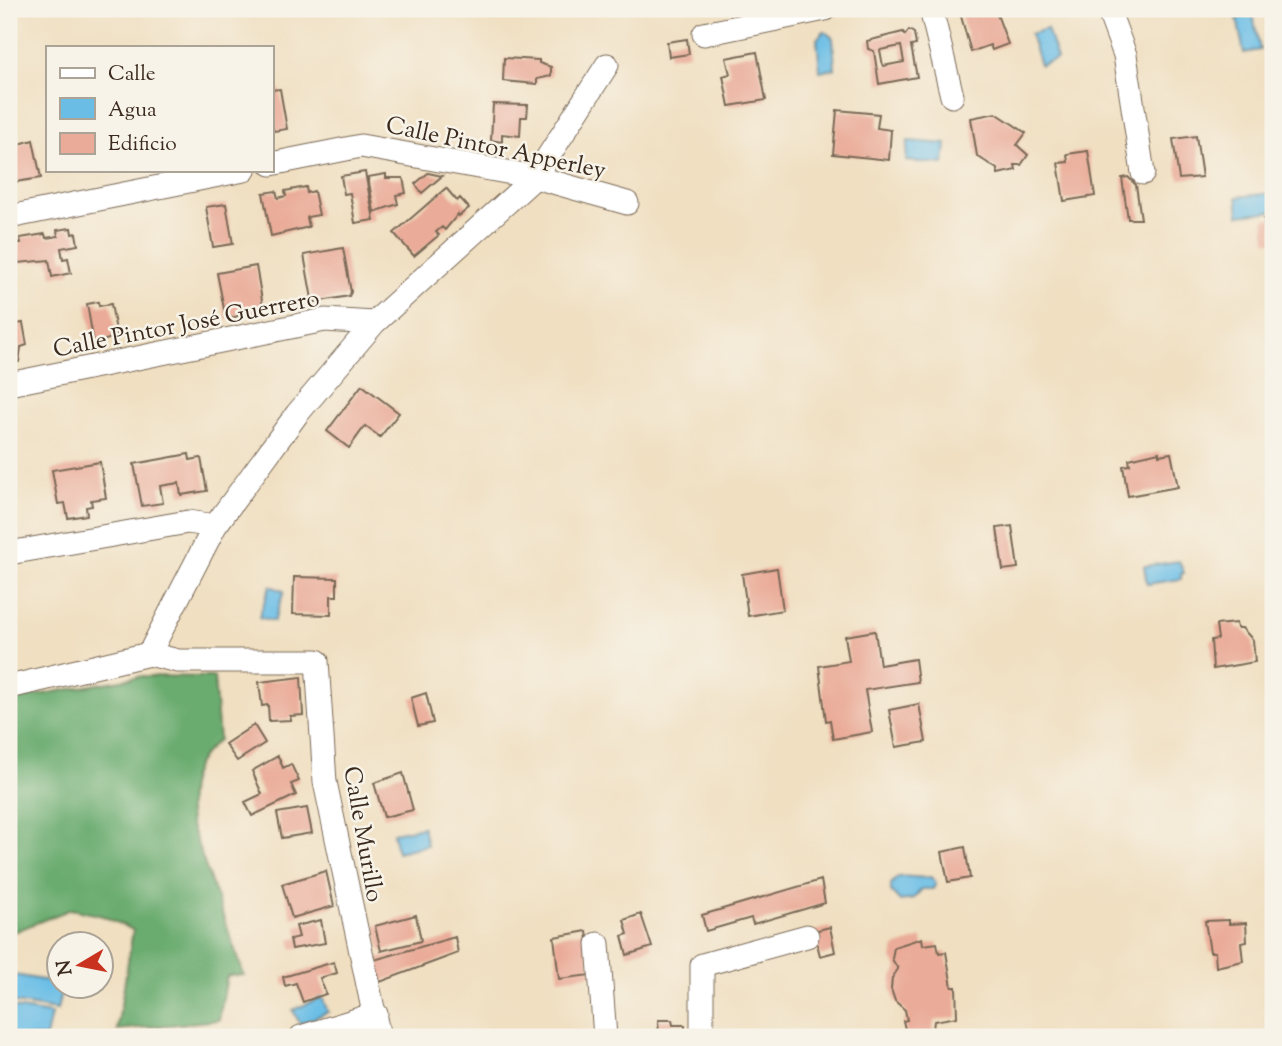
<svg xmlns="http://www.w3.org/2000/svg" width="1282" height="1046" font-family="'Sorts Mill Goudy',serif">
	<style>
		.forest { fill: #6aac70; stroke: #526b47; stroke-width: 2 }
		.water { fill: #6abee6; stroke: #527482; stroke-width: 2 }
		.building { fill: #eaab98; fill-rule: evenodd }
		.lines { fill: none; stroke-linecap: round; stroke-linejoin: round }
		.minor-casing { stroke: #7a6957; stroke-width: 25 }
		.minor { stroke: #fff; stroke-width: 23 }
		.labels { text-anchor: middle; stroke-width: 5; stroke-linejoin: round; paint-order: stroke }
		.street-label { font-size: 24px; fill: #3b2a1e; stroke: #f7f3e8 }
	</style>
	<rect width="100%" height="100%" fill="#f7f3e8"/>
	<filter id="ink" filterUnits="userSpaceOnUse"><feTurbulence type="fractalNoise" baseFrequency=".0143" numOctaves="2"/><feDisplacementMap in="SourceGraphic" scale="14" xChannelSelector="R" yChannelSelector="G"/><feConvolveMatrix kernelMatrix="1 2 1 2 8 2 1 2 1" color-interpolation-filters="sRGB"/></filter>
	<filter id="wash" filterUnits="userSpaceOnUse"><feTurbulence type="fractalNoise" baseFrequency=".00686" numOctaves="4" result="noise"/><feDisplacementMap in="SourceGraphic" scale="28" xChannelSelector="R" yChannelSelector="G"/><feGaussianBlur stdDeviation="1.57" result="paint"/><feColorMatrix in="noise" values="0 0 0 0 0 0 0 0 0 0 0 0 0 0 0 0 0 1.4 0 .05"/><feComposite in="paint" operator="in"/></filter>
	<g filter="url(#wash)">
		<rect width="100%" height="100%" fill="#f0dfc1"/>
		<!-- forest -->
		<path class="forest" d="M143 676 214 677 219 740C190 762 186 788 190 823L244 975 227 976 219 1020 117 1030 133 930 103 916 71 909 9 934V700Z"/>
		<!-- water -->
		<path class="water" d="M1253 15 1260 50 1244 53 1237 18Z
			M1047 29 1057 59 1040 65 1030 34Z
			M824 31 833 38 835 69 820 71 817 39Z
			M908 141 946 144 944 164 906 161Z
			M1273 193V211L1239 215 1237 197Z
			M1179 561 1184 573 1181 574V579L1147 584 1144 566Z
			M270 586 284 591 274 621 259 617Z
			M423 827 427 845 397 852 393 833Z
			M898 877C910 875 918 879 931 877L936 883 933 889H922L913 899 900 901 891 891V884Z
			M9 974 59 983 62 987 57 1010 9 1002Z
			M322 997 328 1012 300 1024 293 1010Z
			M9 1007 51 1014 46 1037H9Z"/>
		<g id="blocks">
			<!-- building -->
			<path class="building" d="M959 9H995L1008 44 992 50 990 45 971 52Z
				M909 30 914 33 916 45 911 46 917 77 879 84 874 51 868 49 867 41 903 32 905 35ZM901 46 904 62 883 66 880 50Z
				M687 39 689 54 669 57 667 42Z
				M757 52 766 100 729 106 723 76 730 74 726 58Z
				M504 58 539 60V63L551 67V76L537 79V84L503 81Z
				M280 89 287 129 274 131 271 126V90Z
				M493 104 528 105 527 117H521L520 136 502 134V142L491 140Z
				M837 110 879 114 877 128 891 130 889 160 833 154Z
				M996 113 1026 133 1017 145 1028 155 1021 165H1015L1016 170 998 174 997 169 977 156 971 118Z
				M1196 136 1202 177 1179 179 1173 139Z
				M33 140 41 178 9 183V147Z
				M1088 151 1095 196 1064 201 1058 163 1068 162 1067 154Z
				M365 172 374 220 355 223 350 193 344 194 341 176Z
				M428 173 442 176 422 193 415 184Z
				M386 174V178H403L406 193 396 195 398 204 374 212 368 177Z
				M1128 177 1136 185 1141 219H1128L1122 178Z
				M306 187 307 193 314 191 319 215 307 217 309 227 271 236 263 193 276 191 278 198 286 196 285 191Z
				M446 188 457 201 460 198 469 208 459 216 458 214 445 230 442 227 436 232 439 235 414 256 394 233Z
				M226 204 233 244 213 247 206 207Z
				M1273 218V242L1266 241 1264 219Z
				M71 228 72 234 76 233 78 245 61 248 63 259 68 258 71 273 52 277 49 260 18 263 15 244 21 243 20 238 45 234 46 238 58 236 57 230Z
				M343 248 351 292 349 296 315 302 312 299 304 255Z
				M256 266 264 312 246 315V310L238 312 239 316 226 319 217 273Z
				M98 302 99 306 111 304 117 336 94 344 87 304Z
				M23 323 27 345 21 347 19 362 9 364V325Z
				M362 385 399 413 380 437 365 426 349 448 327 431Z
				M1159 452V455L1171 453 1178 487 1128 496 1123 466 1130 465 1129 459Z
				M189 454 190 460 201 458 207 491 181 495 179 483 160 486 163 503 142 506 134 464Z
				M100 462 106 498 91 500 92 506 86 507 87 515 68 518 65 503 58 504 52 470Z
				M1012 526 1018 568 1003 570 997 528Z
				M777 568 783 610 748 616 742 574Z
				M294 577 337 578V596H331V615L293 614Z
				M1236 623 1237 628H1242L1253 640 1255 662 1213 669 1211 640 1218 639 1216 625Z
				M875 631 880 665 915 659 918 682 865 690 872 732 833 739 830 720 826 721 819 666 849 661 845 636Z
				M301 677 303 715 290 716 291 720 269 721 268 705 262 706 259 682Z
				M426 693 433 723 418 726 411 698Z
				M919 704 926 742 896 747 889 710Z
				M254 725 265 743 237 761 225 744Z
				M278 756 283 768 291 764 299 781 291 784 296 795 252 816 245 802 262 794 252 771Z
				M403 773 413 810 384 817 374 783Z
				M307 808 312 833 282 838 277 813Z
				M965 847 970 878 948 882 942 852Z
				M326 871 334 906 292 918 282 884Z
				M821 880 825 903 753 924 751 918 706 931 702 915Z
				M641 914 652 947 627 955 622 936 628 934 624 920Z
				M416 915 421 941 381 951 375 926Z
				M321 920 325 943 292 949 290 939 299 937 296 926Z
				M1229 920V924L1246 923 1247 942 1241 943 1243 961 1216 967 1215 952H1210L1205 921Z
				M830 927 835 952 820 956 814 931Z
				M587 931 591 975 559 979 554 937Z
				M455 937 458 953 380 982 374 960Z
				M922 938 923 945 937 943 939 953 946 952 952 987H956L957 1017 934 1021 932 1037H907L903 1021 907 1020 905 1010 895 1001 891 989 892 978 898 969 892 959 894 947Z
				M334 962 337 973 320 978 326 994 303 1002 296 983 285 986 283 977Z
				M658 1020H672L673 1025H685V1037H647V1034H659Z"/>
		</g>
	</g>
	<g filter="url(#ink)">
		<use href="#blocks" fill-opacity="0" stroke="#7a6957" stroke-width="2"/>
		<g class="lines">
			<defs>
				<path id="minor" d="M931 9 952 96
					M1108 9 1125 55 1143 173
					M704 34 825 9
					M271 164 361 146 535 177 627 203
					M9 217 244 170
					M9 384 325 320 374 323
					M9 553 188 522 215 526
					M149 654 215 526 297 414 374 323 535 177 607 65
					M9 687 149 654 178 661H317L325 782 379 1037
					M598 944 605 1037
					M301 1037 376 1014
					M702 1037V965L807 936"/>
			</defs>
			<!-- minor casing -->
			<use href="#minor" class="minor-casing"/>
			<!-- minor -->
			<use href="#minor" class="minor"/>
		</g>
	</g>
	<g class="labels">
		<!-- street labels -->
		<g class="street-label">
			<text transform="translate(496 147) rotate(12)" y="8">Calle Pintor Apperley</text>
			<text transform="translate(186 323) rotate(-11)" y="8">Calle Pintor José Guerrero</text>
			<text transform="translate(364 834) rotate(80)" y="8">Calle Murillo</text>
		</g>
	</g>
	<!-- margin -->
	<rect width="1282" height="1046" fill="none" stroke="#f7f3e8" stroke-width="35"/>
	<!-- legend -->
	<rect x="46" y="46" width="228" height="126" fill="#f7f3e8" stroke="#aca397" stroke-width="2"/>
	<rect x="60" y="68" width="35" height="10" fill="#ffffff" stroke="#aca397" stroke-width="2"/>
	<text x="108" y="80" font-size="21" fill="#3b2a1e">Calle</text>
	<rect x="60" y="98" width="35" height="21" fill="#6abee6" stroke="#aca397" stroke-width="2"/>
	<text x="108" y="116" font-size="21" fill="#3b2a1e">Agua</text>
	<rect x="60" y="133" width="35" height="21" fill="#eaab98" stroke="#aca397" stroke-width="2"/>
	<text x="108" y="150" font-size="21" fill="#3b2a1e">Edificio</text>
	<!-- north arrow -->
	<g transform="translate(80 965) rotate(260)"><circle r="33" fill="#f7f3e8" stroke="#aca397" stroke-width="2"/>
	<path d="M0-5L12 26L0 18L-12 26Z" fill="#c8321e"/>
	<text y="-10" font-size="19" font-weight="bold" text-anchor="middle" fill="#3b2a1e">N</text>
	</g>
</svg>
